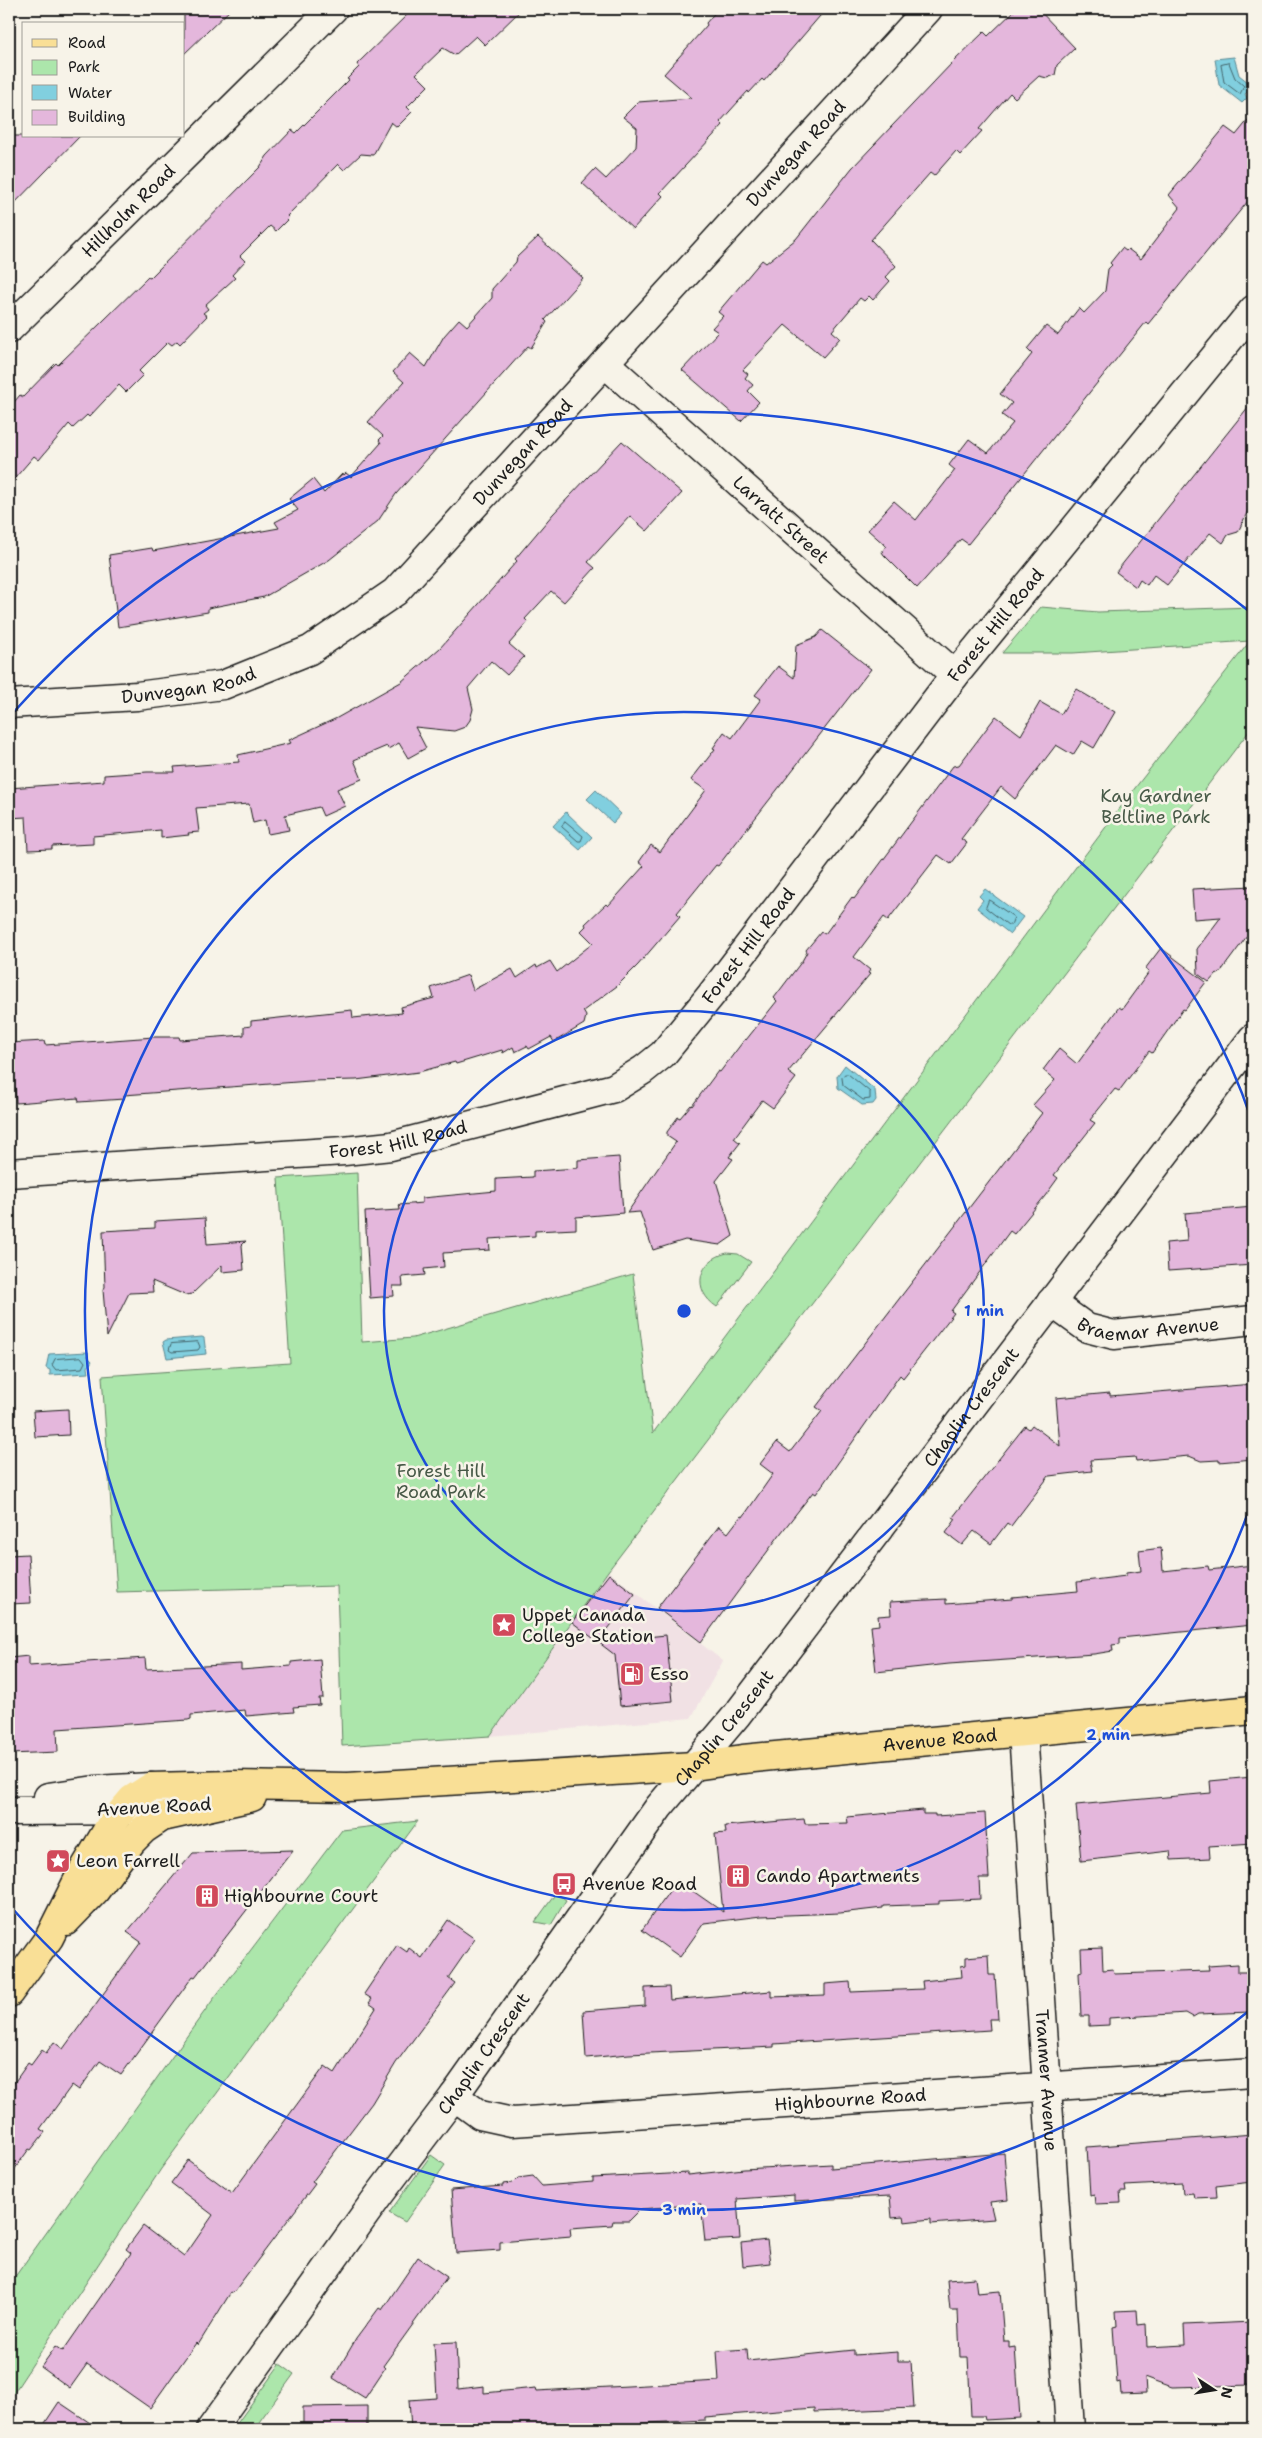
<svg xmlns="http://www.w3.org/2000/svg" width="1262" height="2438" font-family="'Shantell Sans',sans-serif">
	<style>
		.built { fill: #f1e1e4 }
		.green { fill: #ace6ab; stroke: #648164 }
		.water { fill: #81cfdf; stroke: #598791 }
		.lines { fill: none; stroke-linecap: round; stroke-linejoin: round }
		.shore { stroke: #44646a; stroke-width: 1 }
		.building { fill: #e4b7dc; stroke: #1c1c1c }
		.minor-casing { stroke: #1c1c1c; stroke-width: 31 }
		.major-casing { stroke: #1c1c1c; stroke-width: 31 }
		.minor { stroke: #f7f3e8; stroke-width: 28 }
		.major { stroke: #f9df96; stroke-width: 28 }
		.ring { fill: none; stroke: #1d4ed8; stroke-width: 2.5 }
		.labels { text-anchor: middle; stroke-width: 5; stroke-linejoin: round; paint-order: stroke }
		.street-label { font-size: 18px; fill: #1c1c1c; stroke: #f7f3e8 }
		.park-label { font-size: 18px; fill: #475947; stroke: #f7f3e8 }
		.poi-label { font-size: 18px; fill: #1c1c1c; stroke: #f7f3e8; text-anchor: start }
		.centre { fill: #1d4ed8; stroke: #f7f3e8; stroke-width: 2.5 }
		.ring-label { font-size: 15px; text-anchor: middle; font-weight: bold; fill: #1d4ed8; stroke: #f7f3e8; stroke-width: 5; stroke-linejoin: round; paint-order: stroke }
	</style>
	<rect width="100%" height="100%" fill="#f7f3e8"/>
	<filter id="ink" filterUnits="userSpaceOnUse"><feTurbulence type="fractalNoise" baseFrequency=".02" numOctaves="2"/><feDisplacementMap in="SourceGraphic" scale="10" xChannelSelector="R" yChannelSelector="G"/><feConvolveMatrix kernelMatrix="1 2 1 2 8 2 1 2 1" color-interpolation-filters="sRGB"/></filter>
	<g filter="url(#ink)">
		<!-- built -->
		<path class="built" d="M608 1571 723 1661 691 1718 490 1736Z"/>
		<!-- green -->
		<path class="green" d="M1041 607 1098 612 1253 607V726L608 1571 490 1736 342 1746 337 1586 117 1592 102 1376 290 1363 278 1178 357 1173 362 1342 413 1338 633 1274 653 1433 1135 788 1250 641 1073 653H1002Z
			M727 1253 738 1254 751 1262 717 1307C691 1290 698 1260 727 1253Z
			M418 1821 161 2169 9 2400V2285L212 2001 342 1830Z
			M556 1893 566 1900 551 1925 535 1922Z
			M431 2155 445 2165 405 2222 389 2213Z
			M280 2364 294 2374 254 2429H233Z"/>
		<!-- water -->
		<path class="water" d="M1234 57 1239 75 1253 86 1245 94 1247 98 1242 103 1219 85 1215 59Z
			M596 790 621 814 613 823 587 799Z
			M566 812 592 837 580 850 553 826Z
			M985 889 1023 917 1010 934 977 908 983 900 979 896Z
			M845 1065 875 1090 876 1100 873 1104 862 1105 838 1088 837 1076Z
			M202 1337 204 1338 206 1354 167 1358 163 1342 166 1340Z
			M88 1352V1357L92 1361 88 1367 89 1373 50 1375V1370L46 1368 49 1354Z"/>
		<g class="lines">
			<!-- shore -->
			<path class="shore" d="M1229 63 1235 78 1244 86 1240 94 1224 82 1221 65Z
				M565 821 583 836 581 841H578L562 827Z
				M989 900 1014 917 1011 925H1008L986 908Z
				M845 1074H848L870 1092V1099L863 1100 843 1085 842 1078Z
				M198 1342 200 1347 198 1350 172 1352 169 1350 171 1344Z
				M81 1357 85 1362 82 1368 56 1370 52 1365 55 1359Z"/>
		</g>
		<!-- building -->
		<path class="building" d="M184 9H231L184 54Z
			M413 9H522L485 45 476 36 455 55 443 48 416 74 428 86 407 107 412 112 397 127 391 122 373 155 361 154 344 170 338 164 287 216 289 218 276 231 270 226 240 256 245 261 232 275 235 278 205 305 208 309 203 313 207 316 180 344 177 341 172 345 168 342 139 371 143 375 126 392 119 385 89 417 87 415 73 428 69 424 39 460 34 456 9 485V408L20 395 23 397 56 363 58 365 148 277 150 278 260 167 267 156 292 130 296 133 349 80 347 79 359 67 357 64Z
			M718 9H826L764 81 762 79 749 93 748 91 720 122 723 125 660 193 663 196 633 229 582 183 595 169 606 179 636 147 637 128 623 117 638 102 692 98 664 74 707 25 706 23Z
			M1016 9H1038L1075 48 1057 65 1055 75 1047 78 1039 76 1015 98 1010 93 979 129 982 131 960 155 956 151 934 176 930 173 871 240 896 266 886 277 890 281 873 300 869 296 864 301 860 298 832 331 840 338 823 357 785 325 743 370 748 374 745 378 753 385 748 391 759 402 741 421 682 370 718 332 712 328 723 316 718 312 762 260 766 263 796 239 852 168 953 62 984 32 988 36Z
			M1253 114V195L1148 324 1146 322 968 544 961 539 917 588 884 555 882 552 886 546 868 530 894 501 916 520 955 470 949 465 969 439 988 453 1013 423 1002 415 1012 403 1000 394 1032 354 1027 349 1046 326 1058 335 1079 308 1084 313 1105 291 1108 269 1112 265 1110 263 1122 248 1126 251 1128 249 1141 259 1180 208 1169 195 1225 127 1236 135Z
			M9 136H80L9 209Z
			M538 237 583 278 545 320 547 322 531 348 528 346 396 494 378 521 329 560 264 597 208 608V612L118 627 109 555 152 548 153 551 279 528 275 522 298 510 289 499 313 479 324 493 342 474 344 475 346 473 351 477 381 443 379 440 383 436 368 422 404 382 393 372 410 353 426 367 444 336 459 319 467 326 492 298V289L516 262 517 257Z
			M1253 401V500L1238 532 1228 535 1223 543 1210 533 1167 585 1154 575 1147 585 1140 580 1136 587 1116 572Z
			M622 441 682 493 647 531 630 516 588 562 595 568 564 602 551 591 525 619 528 622 509 644 524 657 507 675 491 661 468 688 473 709 470 720 465 727 454 731 415 727 426 748 408 758 399 743 388 749 387 746 354 760 362 779 337 789 345 806 323 816 319 807 285 815 289 830 268 834 265 820 253 823 249 804 196 808 199 832 188 833 189 835 161 838V830L93 836V844L52 846V849L28 850 26 817 9 818V788L104 781V775L147 772H175L174 767 239 762 238 755 291 743 289 740 337 718 401 682 440 648 517 561 515 559 553 514Z
			M822 630 871 669 718 866 716 865 677 913 680 916 638 965 617 986 583 1011 586 1016 584 1024 554 1042 551 1037 529 1049 527 1046 515 1052 513 1047 503 1053 502 1050 456 1064 455 1062 419 1072 356 1080 310 1081 124 1095V1099L79 1102 78 1098 16 1103 15 1087H9L10 1043 44 1041 45 1045 154 1037H179L180 1040 244 1035V1027L251 1026V1021L352 1010 353 1018 402 1013 401 1007 434 998 431 988 468 975 473 990 512 969 517 978 536 965 537 968 550 961 557 972 593 943 581 931 586 926 585 924 606 904 608 906 644 866 639 862 651 845 660 852 706 790 691 780 715 749 713 748 724 732 732 738 761 699 755 695 778 666 794 678 796 645 816 637Z
			M1076 689 1115 712 1094 748 1082 741 1073 755 1056 745 1015 799 1001 787 961 839 967 843 951 864 938 855 888 920 884 917 854 957 870 970 868 973 870 974 788 1072 796 1078 773 1108 762 1100 734 1138 740 1143 729 1157 733 1159 716 1181 733 1236 720 1245 685 1240 653 1250 640 1212 627 1213 676 1142 667 1136V1132L678 1117 680 1118 691 1105 692 1106 718 1071 720 1072 745 1039 746 1040 777 1001 774 998 802 961 807 952 806 950 821 932 825 934 852 897 854 899 953 766 959 765 996 716 1021 735 1040 702 1061 714Z
			M1253 886V928L1219 974 1217 973 1209 982 1198 974 1197 949 1221 917 1194 919 1192 889Z
			M1161 948 1206 982 1185 1010 1183 1009 1152 1053 1149 1051 1119 1091 1115 1089 1090 1120 1095 1123 1054 1175 1058 1178 1045 1196 1014 1234 1010 1231 951 1311 954 1313 903 1378 900 1375 816 1494 813 1492 781 1533 701 1642 657 1608 719 1526 728 1533 741 1516 743 1517 773 1474 760 1464 777 1442 790 1452 822 1411 816 1407 1042 1113 1033 1105 1055 1080 1043 1070 1059 1049 1077 1064 1119 1007 1122 1009 1149 972 1145 969Z
			M619 1157 623 1213 576 1217V1229L535 1231V1236L489 1239 490 1250 443 1253 444 1267 424 1269 425 1275 402 1277 403 1286H393L394 1296 370 1298 365 1212 400 1210 399 1205 422 1203V1198L496 1191V1179L533 1177V1171L578 1168V1160Z
			M1253 1207V1265L1168 1271 1166 1243 1187 1241 1185 1213Z
			M205 1218 207 1244 246 1241 242 1245 244 1270 222 1272V1265L192 1294 185 1295 152 1281 153 1292 129 1293 107 1337 103 1290 105 1287 103 1231 155 1228V1221Z
			M1253 1384V1459L1219 1462V1460L1201 1461 1189 1456 1136 1461 1135 1457 1090 1460 1092 1471 1049 1476 1011 1526 1007 1523 991 1544 974 1531 962 1545 946 1533 956 1519 953 1517 1025 1426 1029 1429 1032 1425 1060 1446 1056 1398 1110 1393V1396Z
			M68 1409 69 1435 35 1437 33 1411Z
			M1161 1548 1163 1571 1208 1566 1209 1570 1253 1565V1625L1120 1638V1644L1112 1645 1113 1651 1094 1654 949 1664 876 1672 871 1626 879 1625 878 1616 891 1615 890 1602 946 1599V1604L1012 1599V1597L1078 1591 1077 1582 1126 1576V1573L1141 1571 1139 1551Z
			M28 1554 31 1603 9 1604V1555Z
			M609 1574 635 1594 598 1642 572 1622Z
			M666 1635 673 1701 620 1706 615 1655 598 1642Z
			M29 1656V1666L145 1658 146 1669 241 1664V1670L291 1666V1662L320 1659 323 1698H319L320 1705 293 1707 294 1712 246 1716 245 1710 191 1715V1719L188 1720 57 1729 58 1752 9 1754V1658Z
			M1252 1777 1253 1843 1209 1846 1210 1858 1171 1860 1170 1851 1081 1861 1076 1805 1211 1793 1210 1781Z
			M923 1810V1814H935V1816L985 1813 989 1878H979L980 1899 939 1901V1904L883 1906V1908L840 1913 761 1916 704 1923 680 1957 642 1930 677 1880 723 1912 715 1834 726 1833 725 1826 804 1819 805 1824 848 1823 847 1817Z
			M293 1850 195 1977 193 1976 121 2075 100 2061 79 2090 72 2085 40 2129 45 2132 31 2150 29 2149 9 2177V2090L28 2063 31 2065 42 2050 46 2053 54 2042 63 2049 141 1942 127 1932 193 1853Z
			M448 1920 475 1939 448 1978 455 1983 396 2063 372 2103 312 2182 315 2184 233 2293 231 2292 198 2345 196 2343 150 2408 87 2364 70 2388 41 2367 56 2346 63 2351 131 2253 126 2249 143 2226 184 2257 213 2215 171 2183 188 2160 232 2193 325 2066 335 2073 376 2008 369 2003 372 1999 364 1994 397 1945 407 1952 409 1948 422 1958Z
			M1102 1948 1103 1970 1113 1969 1114 1974 1209 1971 1208 1966 1238 1964V1972H1250L1251 2012 1198 2014 1193 2017 1186 2013 1109 2018V2025L1089 2026V2016H1081L1079 1973 1082 1972 1081 1949Z
			M988 1955 989 1975H995L998 2019H989L990 2030 774 2044V2047L629 2054 586 2058 583 2011 645 2006V1988L669 1987 670 2000 771 1991V1997L825 1995V1984L850 1982 851 1992 923 1989 922 1981 962 1977 961 1966 966 1965V1957Z
			M1253 2134 1252 2182 1216 2186 1217 2197 1194 2198 1193 2193 1183 2194 1182 2183 1125 2186 1126 2192H1120L1121 2203 1095 2204 1094 2194 1090 2195 1087 2147Z
			M1004 2153 1008 2200 990 2202 994 2219 931 2224V2219L904 2222 903 2217 892 2218 890 2196 794 2201V2195L737 2199 740 2239 705 2241 701 2204 641 2209 629 2221H613L612 2225 570 2228 571 2236 500 2242V2250L456 2253 451 2190 503 2186V2184L513 2183 518 2178 533 2176 542 2186 593 2182V2178L688 2173V2175L744 2169 831 2164V2168Z
			M767 2240 770 2263 743 2266 741 2243Z
			M418 2257 447 2277 383 2366 385 2368 365 2398 333 2378 356 2339 379 2308 382 2310Z
			M975 2278 977 2293 1000 2291 1004 2341H1009V2348L1015 2347 1020 2418 985 2420 984 2416H971L968 2357H960L958 2310H950L947 2280Z
			M1137 2310 1138 2325 1146 2324 1147 2347 1185 2345 1184 2325 1253 2322V2385L1172 2387 1145 2377 1146 2393 1121 2394 1120 2382 1117 2383 1113 2327 1117 2326 1116 2311Z
			M456 2342 458 2389 484 2386V2393L536 2388 537 2391 719 2381 717 2351 747 2349 748 2361 854 2350V2355L898 2352V2361H911L914 2408 814 2412V2408L705 2417V2420L535 2429H411L409 2400 437 2398 434 2343Z
			M59 2402 99 2429H41Z
			M367 2406V2429H303V2407Z"/>
		<g class="lines">
			<defs>
				<g id="minor">
					<path id="s1" d="M9 329 333 9"/>
					<path id="s2" d="M606 364 955 675"/>
					<path id="s3" d="M9 704 137 696 223 685 310 650 395 592 928 9"/>
					<path id="s4" d="M9 1173 344 1151 391 1146 614 1088 643 1070 663 1054 711 995 955 675 1253 310"/>
					<path id="s5" d="M1051 1302 1087 1328 1114 1335 1253 1320"/>
					<path id="s6" d="M1023 1732 1070 2429"/>
					<path d="M48 1797 95 1790 151 1787"/>
					<path d="M9 1811 146 1810 185 1808"/>
					<path id="s7" d="M454 2096 480 2115 512 2122 1253 2073"/>
					<path id="s8" d="M211 2429 379 2195 454 2096 659 1807 736 1716 1253 1038"/>
				</g>
				<g id="major">
					<path d="M66 1921 95 1891 132 1841 144 1829 162 1817 252 1797"/>
					<path id="s9" d="M9 1993 49 1938 80 1876 111 1824 132 1799 151 1787 233 1785 348 1787 694 1766 743 1759 1253 1710"/>
				</g>
			</defs>
			<!-- minor casing -->
			<use href="#minor" class="minor-casing"/>
			<!-- major casing -->
			<use href="#major" class="major-casing"/>
			<!-- minor -->
			<use href="#minor" class="minor"/>
			<!-- major -->
			<use href="#major" class="major"/>
		</g>
	</g>
	<!-- distance rings -->
	<g class="ring">
		<circle cx="684" cy="1311" r="300"/>
		<path d="M1252 1501A599 599 0 1 1 1252 1121"/>
		<path d="M1250 2010A899 899 0 0 1 11 1907M11 715A899 899 0 0 1 1250 612"/>
	</g>
	<!-- icons -->
	<defs>
		<symbol id="sight-square" viewBox="-11 -11 22 22"><rect x="-9" y="-9" width="18" height="18" rx="4" fill="#d1495b" stroke="#f7f3e8"/><path d="M0-6L1.8-2.2L6-1.7L2.9 1.2L3.7 5.4L0 3.3L-3.7 5.4L-2.9 1.2L-6-1.7L-1.8-2.2Z" fill="#fff"/></symbol>
		<symbol id="fuel-square" viewBox="-11 -11 22 22"><rect x="-9" y="-9" width="18" height="18" rx="4" fill="#d1495b" stroke="#f7f3e8"/><path d="M-5.5-6h7V0h2V4h1.3V-2.5L3-4.5l.8-.8L6-3V5H2.5V1h-1V6h-7ZM-4.2-4.7v3.2H.2V-4.7Z" fill="#fff"/></symbol>
		<symbol id="building-square" viewBox="-11 -11 22 22"><rect x="-9" y="-9" width="18" height="18" rx="4" fill="#d1495b" stroke="#f7f3e8"/><path d="M-4-6H4V6H1V3H-1V6H-4ZM-2.5-4.3h1.7v1.8h-1.7ZM.8-4.3h1.7v1.8H.8ZM-2.5-1h1.7V.8h-1.7ZM.8-1h1.7V.8H.8Z" fill="#fff"/></symbol>
		<symbol id="bus-square" viewBox="-11 -11 22 22"><rect x="-9" y="-9" width="18" height="18" rx="4" fill="#d1495b" stroke="#f7f3e8"/><path d="M-5-6H5V4H4V6H2V4H-2V6H-4V4H-5ZM-3.5-4V0h7V-4ZM-3.5 1.2v1.5H-2V1.2ZM2 1.2v1.5H3.5V1.2Z" fill="#fff"/></symbol>
	</defs>
	<g fill-rule="evenodd">
		<use href="#sight-square" x="490" y="1611" width="28" height="28"/>
		<use href="#fuel-square" x="618" y="1660" width="28" height="28"/>
		<use href="#sight-square" x="44" y="1847" width="28" height="28"/>
		<use href="#building-square" x="724" y="1862" width="28" height="28"/>
		<use href="#bus-square" x="550" y="1870" width="28" height="28"/>
		<use href="#building-square" x="193" y="1882" width="28" height="28"/>
	</g>
	<g class="labels">
		<!-- street labels -->
		<g class="street-label">
			<text dy="6" stroke="none"><textPath href="#s3" startOffset="1006">Dunvegan Road</textPath></text>
			<text dy="6" stroke="none"><textPath href="#s1" startOffset="168">Hillholm Road</textPath></text>
			<text dy="6" stroke="none"><textPath href="#s3" startOffset="601">Dunvegan Road</textPath></text>
			<text dy="6" stroke="none"><textPath href="#s2" startOffset="234">Larratt Street</textPath></text>
			<text dy="6" stroke="none"><textPath href="#s4" startOffset="1216">Forest Hill Road</textPath></text>
			<text dy="6" stroke="none"><textPath href="#s3" startOffset="181">Dunvegan Road</textPath></text>
			<text dy="6" stroke="none"><textPath href="#s4" startOffset="811">Forest Hill Road</textPath></text>
			<text dy="6" stroke="none"><textPath href="#s4" startOffset="391">Forest Hill Road</textPath></text>
			<text dy="6" stroke="none"><textPath href="#s5" startOffset="106">Braemar Avenue</textPath></text>
			<text dy="6" stroke="none"><textPath href="#s8" startOffset="1274">Chaplin Crescent</textPath></text>
			<text dy="6" stroke="none"><textPath href="#s8" startOffset="869">Chaplin Crescent</textPath></text>
			<text dy="6" stroke="none"><textPath href="#s9" startOffset="1044">Avenue Road</textPath></text>
			<text transform="translate(154 1807) rotate(-3)" y="6">Avenue Road</text>
			<text dy="6" stroke="none"><textPath href="#s8" startOffset="464">Chaplin Crescent</textPath></text>
			<text dy="6" stroke="none"><textPath href="#s6" startOffset="349">Tranmer Avenue</textPath></text>
			<text dy="6" stroke="none"><textPath href="#s7" startOffset="404">Highbourne Road</textPath></text>
		</g>
		<!-- park labels -->
		<g class="park-label">
			<text x="1156" y="802">Kay Gardner<tspan x="1156" dy="21">Beltline Park</tspan></text>
			<text x="441" y="1477">Forest Hill<tspan x="441" dy="21">Road Park</tspan></text>
		</g>
		<!-- poi labels -->
		<g class="poi-label">
			<text x="522" y="1621">Uppet Canada<tspan x="522" dy="21">College Station</tspan></text>
			<text x="650" y="1680">Esso</text>
			<text x="76" y="1867">Leon Farrell</text>
			<text x="756" y="1882">Cando Apartments</text>
			<text x="582" y="1890">Avenue Road</text>
			<text x="224" y="1902">Highbourne Court</text>
		</g>
	</g>
	<circle cx="684" cy="1311" r="8" class="centre"/>
	<g class="ring-label">
		<text x="984" y="1316">1 min</text>
		<text x="1108" y="1740">2 min</text>
		<text x="684" y="2215">3 min</text>
	</g>
	<!-- margin -->
	<rect width="1262" height="2438" fill="none" stroke="#f7f3e8" stroke-width="30"/>
	<rect x="15" y="15" width="1232" height="2408" fill="none" stroke="#1c1c1c" stroke-width="2" filter="url(#ink)"/>
	<!-- legend -->
	<rect x="22" y="22" width="162" height="115" fill="#f7f3e8" stroke="#9f9d96"/>
	<rect x="32" y="39" width="25" height="8" fill="#f9df96" stroke="#9f9d96"/>
	<text x="68" y="48" font-size="15" fill="#1c1c1c">Road</text>
	<rect x="32" y="60" width="25" height="15" fill="#ace6ab" stroke="#9f9d96"/>
	<text x="68" y="72" font-size="15" fill="#1c1c1c">Park</text>
	<rect x="32" y="85" width="25" height="15" fill="#81cfdf" stroke="#9f9d96"/>
	<text x="68" y="98" font-size="15" fill="#1c1c1c">Water</text>
	<rect x="32" y="110" width="25" height="15" fill="#e4b7dc" stroke="#9f9d96"/>
	<text x="68" y="122" font-size="15" fill="#1c1c1c">Building</text>
	<!-- north arrow -->
	<g transform="translate(1214 2390) rotate(102)" stroke="#f7f3e8" stroke-width="4" paint-order="stroke">
	<path d="M0-4L9 19L0 12L-9 19Z" fill="#1c1c1c"/>
	<text y="-8" font-size="14" font-weight="bold" text-anchor="middle" fill="#1c1c1c">N</text>
	</g>
</svg>
